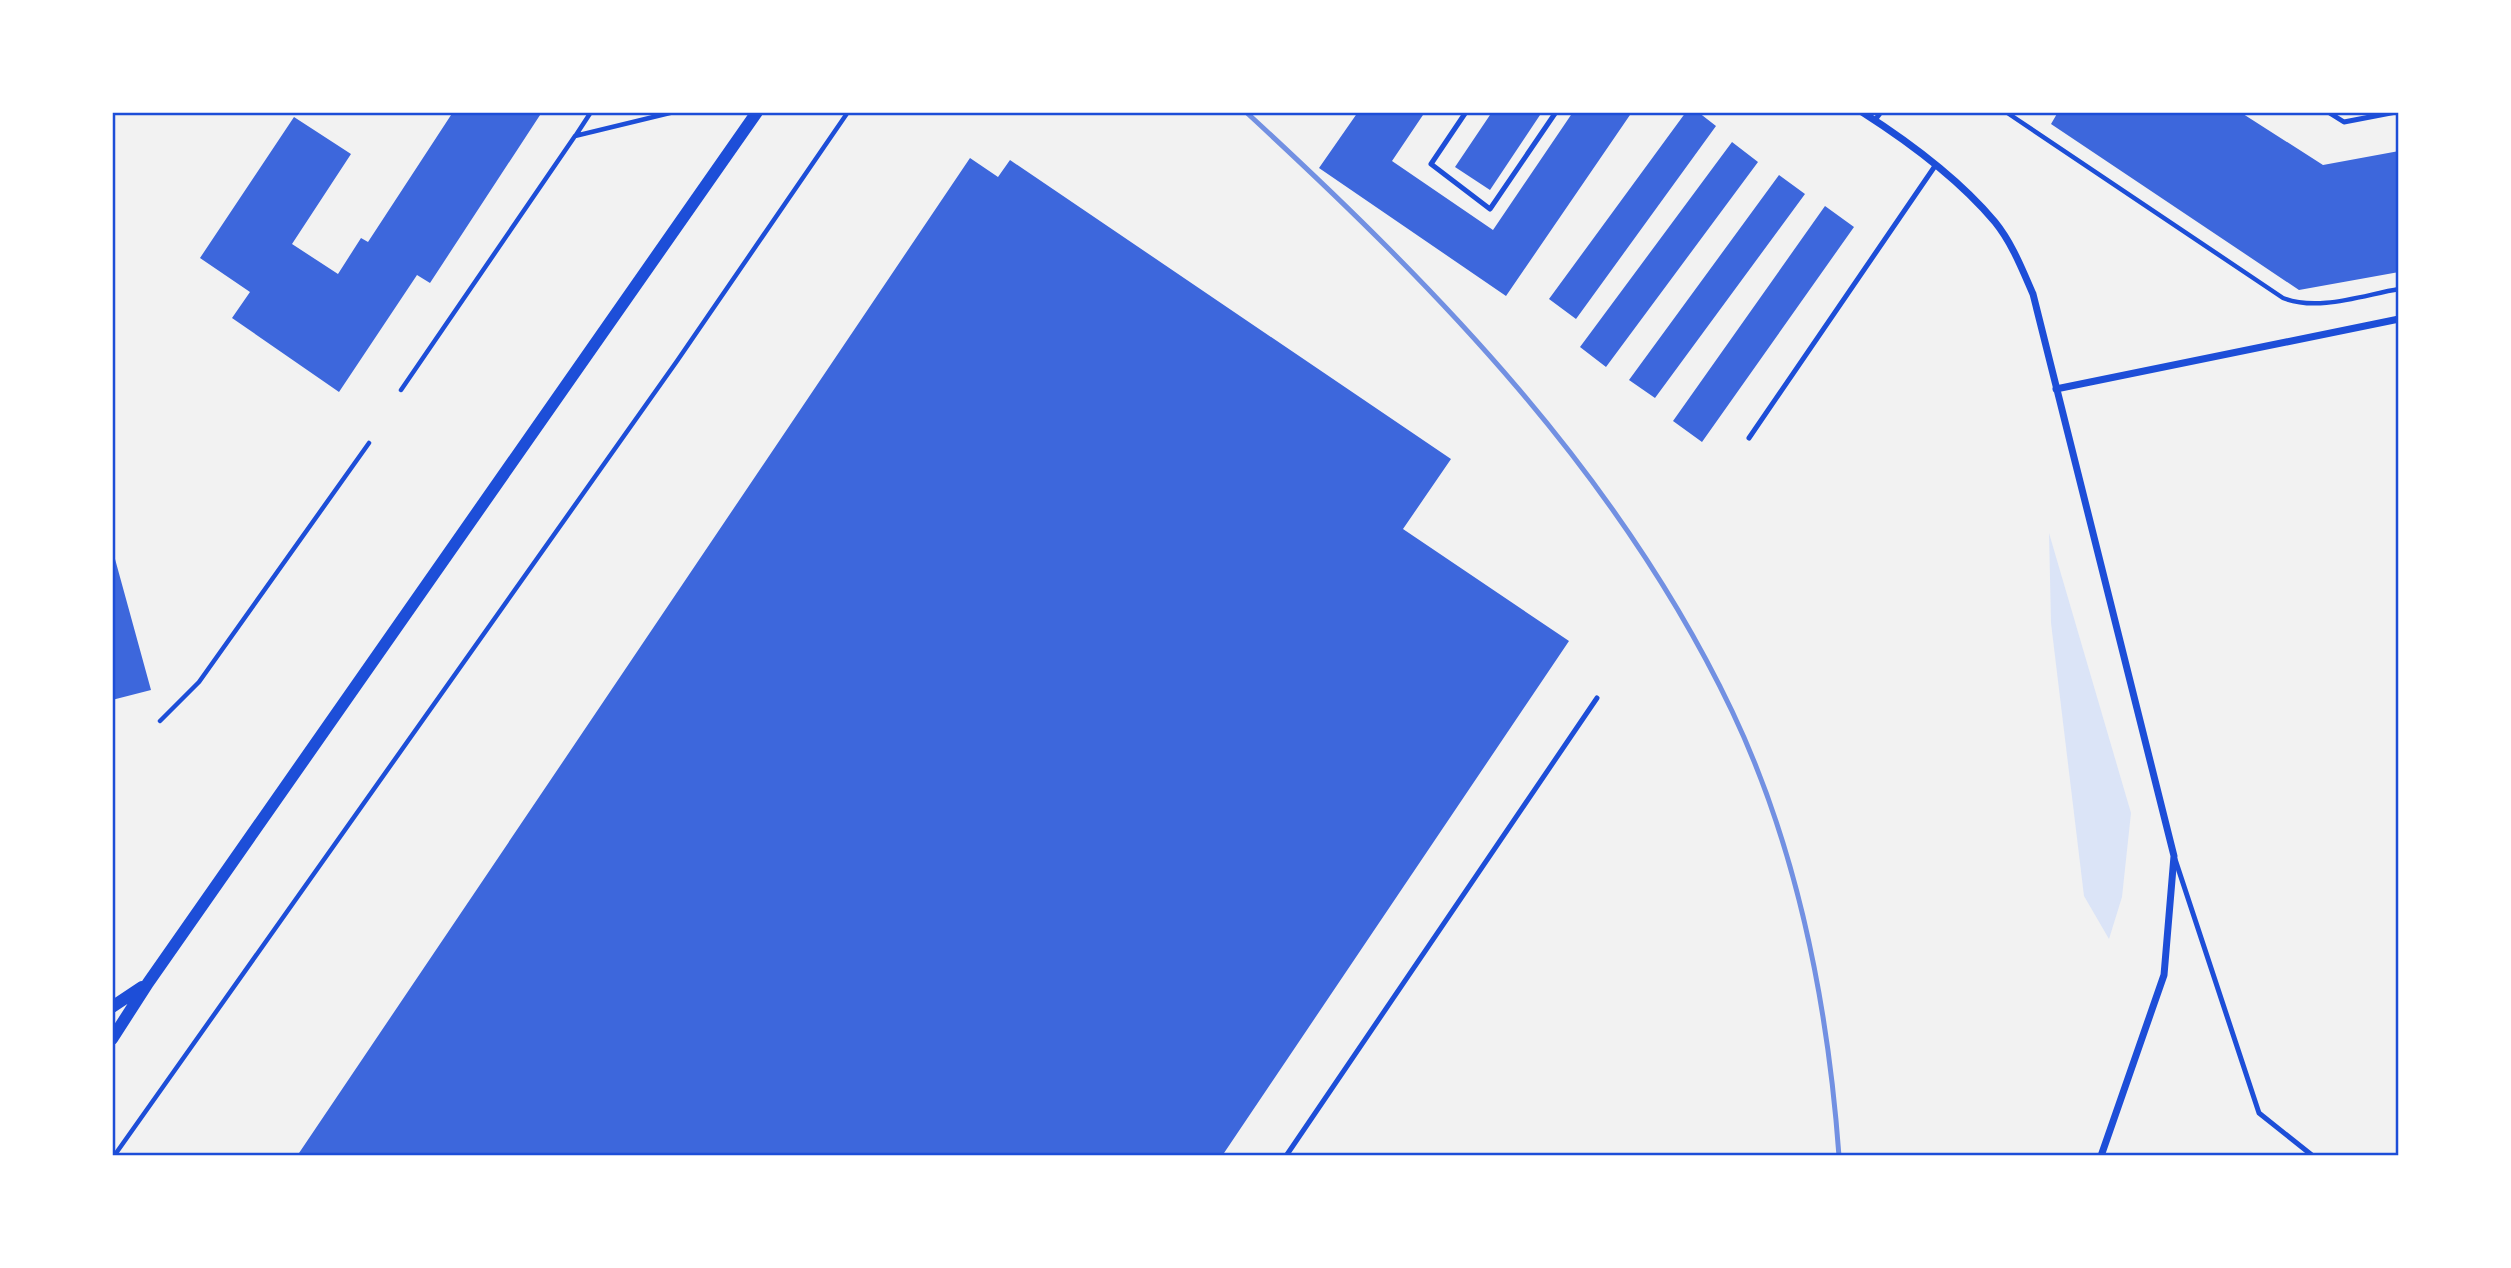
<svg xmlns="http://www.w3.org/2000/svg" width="2511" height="1268" font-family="'Noto Sans',sans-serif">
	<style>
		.green { fill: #dbe4f7 }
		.building { fill: #3d67dc }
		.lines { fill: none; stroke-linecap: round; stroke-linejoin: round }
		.path { stroke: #1d4ed8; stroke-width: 4.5 }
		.service { stroke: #1d4ed8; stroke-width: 5 }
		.minor { stroke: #1d4ed8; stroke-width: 7 }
		.tertiary { stroke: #1d4ed8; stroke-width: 12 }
		.rail { stroke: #7290e2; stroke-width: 5 }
		.neatline { fill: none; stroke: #1d4ed8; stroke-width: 2.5 }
	</style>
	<rect width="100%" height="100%" fill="#f2f2f2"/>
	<!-- green -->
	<path class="green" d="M2049 533 2131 813 2122 897 2109 939 2084 896 2051 623Z"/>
	<!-- building -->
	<path class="building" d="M453 112H542L430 283 417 275 339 392 232 318 250 292 200 258 294 117 351 154 292 244 338 274 361 238 368 242Z
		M1358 112H1425L1392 161 1493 230 1573 112H1632L1506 296 1319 168Z
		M1492 112H1542L1490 190 1455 167Z
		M1686 112H1698L1716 126 1576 319 1549 299Z
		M2058 112H2240L2323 165 2399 151V272L2299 290 2051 124Z
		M1732 142 1758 162 1606 367 1580 347Z
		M970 158 998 177 1010 160 1451 459 1403 529 1569 641 1222 1156H297Z
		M1779 175 1805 194 1655 398 1629 380Z
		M1825 206 1854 227 1702 442 1673 421Z
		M112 548 151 690 112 700Z"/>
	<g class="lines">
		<!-- path -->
		<path class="path" d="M2006 112 2283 298C2318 312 2363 295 2399 289
			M576 135 591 112
			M401 390 575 136 674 112
			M160 721 199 682 369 443
			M114 1156 677 361 848 112"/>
		<!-- service -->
		<path class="service" d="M1466 112 1431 164 1490 209 1556 112
			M2328 112 2344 122 2396 112
			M1875 120 1881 112
			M1749 438 1935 166
			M2175 859 2259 1113 2313 1156
			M1286 1156 1597 698"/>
		<!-- minor -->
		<path class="minor" d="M1862 112C1909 142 1959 179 1995 222 2012 243 2022 269 2033 294L2174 856 2164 975 2101 1156
			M2056 389 2399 319"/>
		<!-- tertiary -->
		<path class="tertiary" d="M112 1007 142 987
			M112 1039 148 983 757 112"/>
		<!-- rail -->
		<path class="rail" d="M1246 112C1437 288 1619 474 1732 711 1797 848 1828 1006 1839 1156"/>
	</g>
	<!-- border -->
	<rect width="2511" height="1268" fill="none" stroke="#ffffff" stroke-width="228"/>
	<rect x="114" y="114" width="2283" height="1040" class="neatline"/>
</svg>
